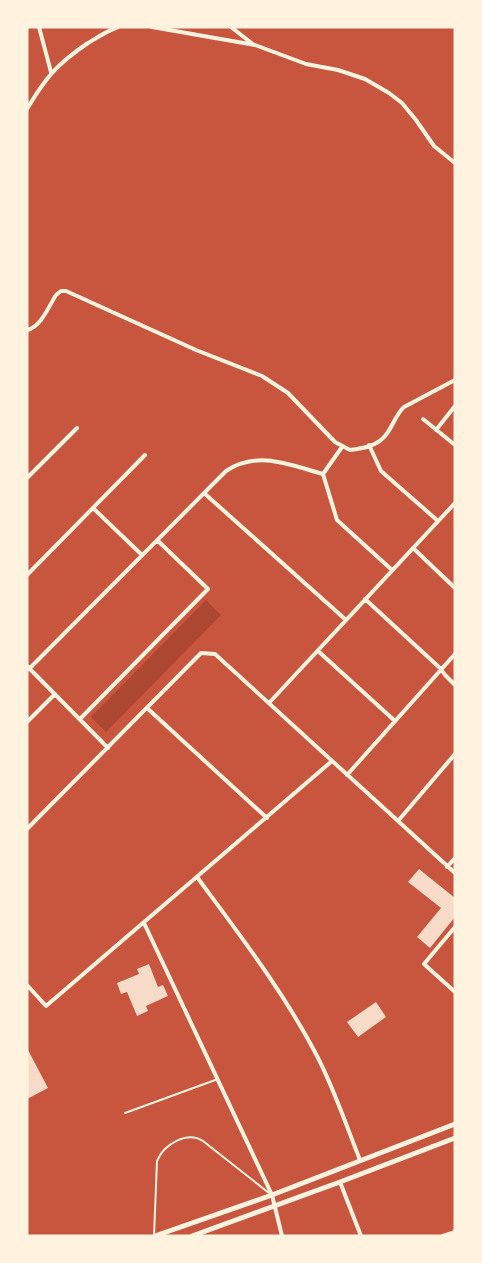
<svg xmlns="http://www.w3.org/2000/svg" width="482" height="1263" font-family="'PT Sans Narrow',sans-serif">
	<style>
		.green { fill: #ae4732 }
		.building { fill: #f7dbc8 }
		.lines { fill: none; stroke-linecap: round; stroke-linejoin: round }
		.service { stroke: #fff3e0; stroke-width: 2 }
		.minor { stroke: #fff3e0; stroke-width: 4 }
		.tertiary { stroke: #fff3e0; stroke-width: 5 }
	</style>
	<rect width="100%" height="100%" fill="#c8553d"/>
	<!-- green -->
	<path class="green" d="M206 600 221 615 106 732 91 717Z"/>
	<!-- building -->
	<path class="building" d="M419 869 455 898V917L430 948 417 937 441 908 408 882Z
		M149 964 158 987 163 985 168 996 146 1006 148 1011 137 1016 127 992 121 994 117 983 139 974 137 969Z
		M376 1002 386 1017 358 1037 347 1022Z
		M27 1048 48 1088 27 1099Z"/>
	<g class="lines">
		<!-- service -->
		<path class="service" d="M125 1113 218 1079
			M154 1236 157 1161C164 1144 187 1131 203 1141L269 1193"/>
		<!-- minor -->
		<path class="minor" d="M39 27 51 72
			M152 27 255 45 306 64 338 70 365 79 389 93 402 103 416 120 434 146 455 163
			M231 27 254 45
			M27 109C46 77 57 64 88 43 98 37 107 31 118 27
			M27 330C41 327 49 306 56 295L61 291H66L196 350 262 376 288 393 335 442 350 450C359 449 375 446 382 439 392 431 394 416 404 407L455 380
			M423 419 455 445
			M436 430 455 406
			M369 445 381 471 438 521
			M342 447 323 474 337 520 392 570
			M27 478 77 428
			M204 493 346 620
			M93 508 142 555
			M413 548 455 588
			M27 575 145 455
			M365 599 441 669 445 675 455 685
			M318 651 395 721
			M27 666 108 748
			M29 669 226 471C258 450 290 465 323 474
			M269 703 455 503
			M147 708 267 818
			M80 719 208 589 157 540
			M27 722 55 694
			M347 775 455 654
			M398 821 455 754
			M27 829 201 653 215 654 455 873
			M447 867 455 858
			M197 877C239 934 283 991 316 1054 334 1088 346 1125 360 1160
			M144 923 272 1195 282 1236
			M455 927 424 964 455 992
			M27 985 46 1006 332 761
			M340 1182 361 1236
			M443 1236 455 1232"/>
		<!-- tertiary -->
		<path class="tertiary" d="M155 1236 272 1195 455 1124
			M192 1236 340 1182 455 1138"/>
	</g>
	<!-- border -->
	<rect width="482" height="1263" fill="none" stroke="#fff3e0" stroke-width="57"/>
</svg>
